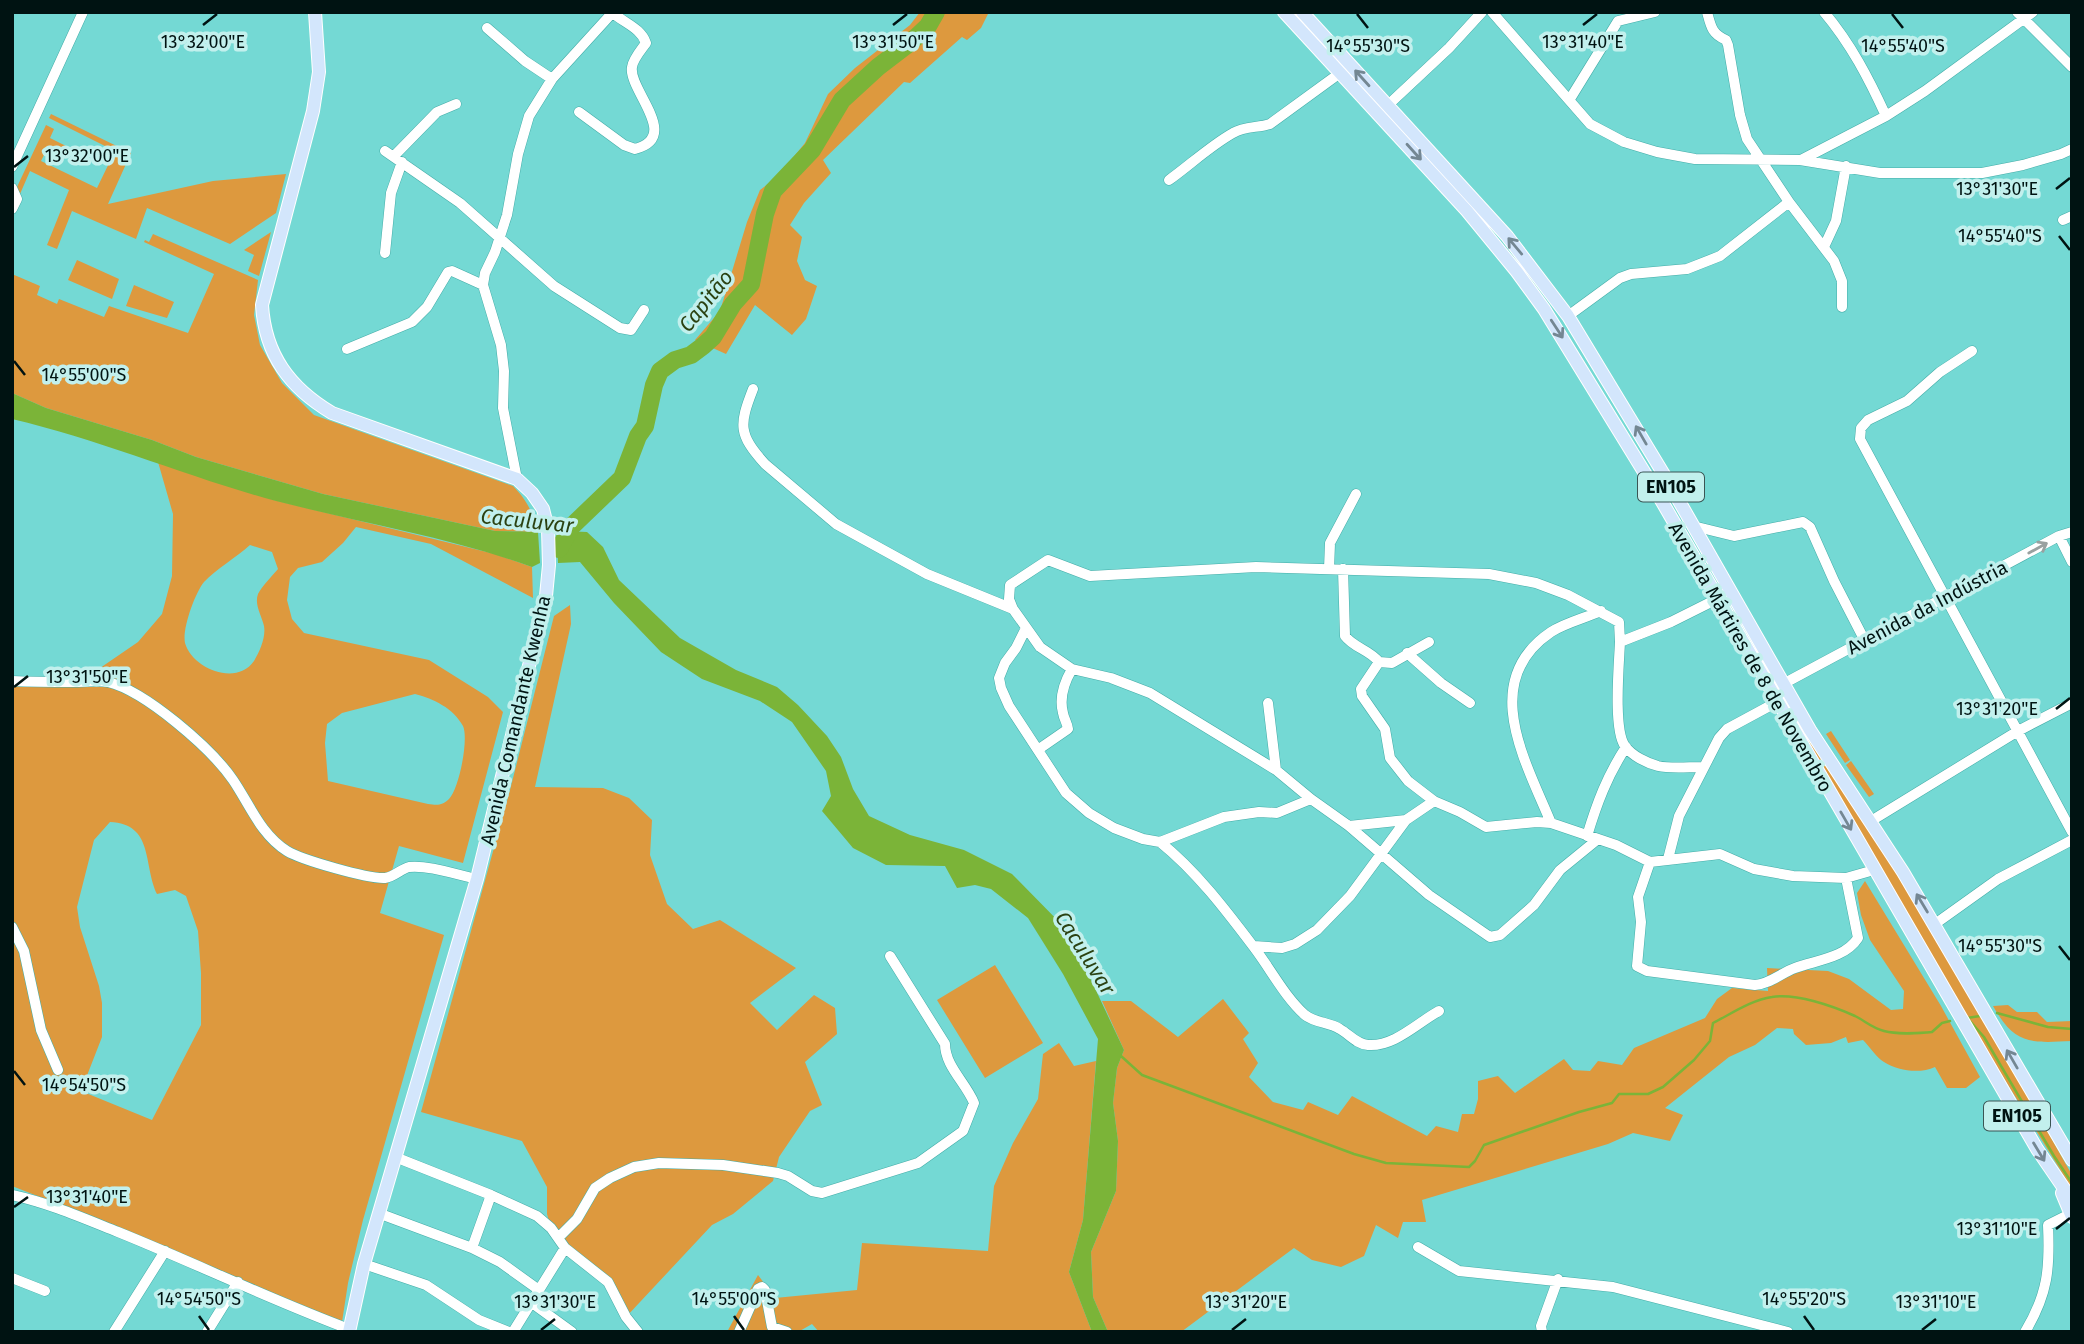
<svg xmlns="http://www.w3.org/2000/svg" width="2084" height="1344" font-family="'Fira Sans',sans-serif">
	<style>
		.green { fill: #dd993e; fill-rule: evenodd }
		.water { fill: #7bb438 }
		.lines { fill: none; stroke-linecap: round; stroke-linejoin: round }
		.stream { stroke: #7bb438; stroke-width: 2.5 }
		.river { stroke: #7bb438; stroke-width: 18 }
		.minor-casing { stroke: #44ada8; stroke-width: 11 }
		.major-casing { stroke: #fff; stroke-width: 14 }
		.minor { stroke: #fff; stroke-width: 10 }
		.major { stroke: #d3e6fc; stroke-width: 12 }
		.oneway { stroke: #748793 }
		.oneway2 { stroke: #99a1a0 }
		.ticks { fill: none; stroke: #001312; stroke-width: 2.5 }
		.labels { text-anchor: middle; stroke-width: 7; stroke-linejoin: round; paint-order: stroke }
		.shield { fill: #c2f0ed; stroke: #3a5554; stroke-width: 2 }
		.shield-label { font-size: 18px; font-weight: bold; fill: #001312 }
		.street-label { font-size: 19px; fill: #001312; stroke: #c2f0ed }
		.water-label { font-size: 21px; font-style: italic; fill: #2b4212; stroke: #c2f0ed }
		.ticks-label { font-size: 18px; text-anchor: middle; fill: #001312; stroke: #c2f0ed; stroke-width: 7; stroke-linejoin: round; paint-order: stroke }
	</style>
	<rect width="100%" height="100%" fill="#74d9d4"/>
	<!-- green -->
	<path class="green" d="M920 12H989L981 28 967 40 962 37 910 83 904 82 823 160 831 173 804 203 790 225 802 237 797 261 805 280 817 286 806 319 792 335 755 305 726 354 695 340 720 311 747 222 760 190 778 176 805 143 828 94 855 68 910 25Z
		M51 114 131 153 108 204 213 181 286 174 276 213 230 244 147 208 136 239 72 211 57 249 47 245 69 190 30 171 20 194 17 187 46 125 54 129 50 138 68 147 63 157 47 149 41 161 97 188 115 151 49 118Z
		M271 232 259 276 248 271 254 255 244 250Z
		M153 234 258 280 254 315 260 345 282 383 314 415 513 486C527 500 533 513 538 532L495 531 323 494 196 457 152 440 46 408 12 393V274L40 286 37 295 57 304 59 299 104 317 109 306 188 333 214 274 144 242 145 240 149 242Z
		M77 260 119 279 112 299 68 280Z
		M134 285 174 302 167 318 126 306Z
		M158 462 274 500 495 554 532 567 533 598 431 544 356 527 343 543 322 562 298 568 290 577 287 600 292 619 304 633 429 660 488 697 503 712 463 863 399 846 380 913 444 935 363 1220 348 1283 342 1322 300 1306 167 1247 12 1186V681L88 682 103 666 138 642 162 614 172 576 173 514ZM250 545 272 552 278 569C272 576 262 586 258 594 254 605 262 616 264 626 266 637 260 651 254 661 236 687 192 668 185 643 182 629 195 593 204 582 216 569 237 557 250 545ZM415 694C434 699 453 708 463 726 469 739 459 789 449 799 442 806 437 805 428 804L328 781 325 743 327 724 342 713ZM110 822C154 824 143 864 157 894L175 890 186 896 198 931 201 973V1025L152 1120 81 1091 102 1037V1003L99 986 80 927 77 907 94 840Z
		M570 605 571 624 535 787 603 788 629 798 652 820 650 855 667 904 693 929 720 920 796 968 750 1003 777 1030 814 995 835 1008 837 1034 805 1062 822 1105 810 1111 779 1157 773 1181 733 1214 712 1225 626 1317 615 1292 565 1248 551 1228 547 1214V1187L522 1141 421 1112 510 790 554 616Z
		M1797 723 1922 910 2072 1175V1189L1973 1028Z
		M1831 731 1850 760 1845 763 1826 734Z
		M1851 761 1874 794 1869 797 1846 765Z
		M1865 881 1941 1006 1980 1077 1966 1088H1947L1935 1067C1920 1074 1898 1071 1884 1062 1876 1057 1870 1047 1863 1040L1848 1043 1846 1037 1831 1043 1806 1045 1794 1034 1793 1029 1777 1028 1755 1045 1729 1057 1665 1108 1683 1115 1670 1141 1633 1133 1608 1144 1422 1200 1426 1222H1403L1398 1238 1376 1225 1364 1256 1341 1267 1312 1260 1294 1248 1181 1332H1108L1093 1297 1091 1252 1116 1191 1118 1141 1113 1103 1117 1068 1124 1050 1102 1001H1131L1178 1037 1223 999 1249 1033 1243 1039 1258 1063 1249 1077 1273 1102 1303 1110 1308 1102 1338 1115 1352 1096 1427 1136 1436 1126 1458 1132 1462 1114H1474L1478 1099V1081L1498 1076 1515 1093 1564 1059 1573 1070 1590 1071 1598 1061 1622 1065 1634 1048 1705 1018 1717 999 1732 988 1768 991 1767 968 1828 971 1849 979 1891 1010 1903 1009 1904 991 1870 940 1861 915 1857 893Z
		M995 965 1043 1043 985 1078 937 1000Z
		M2008 1005 2017 1012H2037L2047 1022 2072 1021V1041C2030 1043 2015 1045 1993 1006Z
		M1059 1043 1074 1066 1096 1061 1083 1220 1069 1272 1092 1332H819L812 1324 798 1332H727L758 1275 775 1298 857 1290 862 1243 988 1251 994 1186 1013 1143 1038 1099 1043 1054Z"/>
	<!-- water -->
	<path class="water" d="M12 393 46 408 152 440 196 457 323 494 495 531 538 532 540 563 532 567C449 537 361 523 276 501 187 477 102 440 12 419Z
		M563 531 587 532 603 547 619 580 680 638 736 670 777 687 798 705 827 736 841 757 853 789 869 816 910 835 964 850 1012 874 1068 931 1124 1050 1117 1068 1113 1103 1118 1141 1116 1191 1091 1252 1093 1297 1108 1332H1092L1069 1272 1083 1220 1098 1039 1063 974 1028 918 991 889 975 885 957 888 945 866 886 865 853 848 822 811 831 796 826 771 792 722 760 701 702 679 661 652 614 603 580 562 558 563 557 538Z"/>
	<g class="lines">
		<!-- stream -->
		<path class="stream" d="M1997 1013 2048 1027 2072 1029
			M1967 1018 1980 1016
			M1970 1021 1984 1037 2054 1156 2072 1183
			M1121 1056 1142 1075 1354 1154 1386 1163 1469 1167 1475 1161 1484 1145 1579 1112 1612 1103 1619 1094H1648L1663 1087 1694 1060 1710 1041 1713 1023C1731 1014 1751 1000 1772 997 1796 993 1833 1006 1855 1016 1865 1021 1872 1028 1884 1031 1899 1035 1917 1033 1932 1032L1942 1023 1950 1021"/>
		<!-- river -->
		<path class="river" d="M559 549 572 526 622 478 638 436 645 426 654 385 660 371 675 360 691 355 703 346 713 337 733 304 751 284 765 214 773 191 812 150 842 100 878 67 912 41 928 26 936 12"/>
		<defs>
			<path id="minor" d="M1492 12 1590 124 1624 142 1657 152 1695 159 1800 160 1880 173H1982L2023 165 2061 154 2072 149
				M1707 12C1711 27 1712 34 1726 40L1728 45 1740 115 1747 139 1789 202 1834 261 1842 281V307
				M1824 12C1851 44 1869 79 1886 116
				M2017 12 2072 67
				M487 28 525 61 552 79
				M1570 99 1618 21 1655 12
				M1387 106 1449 48 1482 12
				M579 112 624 145 635 149C682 137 628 90 632 67 633 59 641 50 646 43 641 28 624 23 613 13
				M385 151 460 203 554 286 620 328 631 330 644 310
				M394 156 437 112 456 104
				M1801 160 1886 116 1925 91 2033 12
				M12 167 83 12
				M1169 180C1190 165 1210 146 1233 133 1244 126 1258 128 1270 124L1340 73
				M12 188 17 199 12 209
				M2063 220 2072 216
				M1824 247 1836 221 1846 166
				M385 253 391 193 402 162
				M1568 316 1620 278 1631 274 1687 269 1720 256 1789 202
				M347 349 412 322 427 307 448 272 452 271 483 285
				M1972 351 1940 372 1907 401 1868 420 1861 428 1860 439 2072 832
				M753 389C739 425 738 434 765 464L836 524 927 574 1013 609
				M517 479 503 408 504 371 501 345 483 285 485 273 495 252 507 215 518 154 529 116 552 79 613 12
				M1693 526 1734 536 1803 522 1810 527 1834 581 1865 641
				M2059 536 2072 562
				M1329 569 1330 543 1356 494
				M1343 569 1345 636C1354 648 1370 650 1379 662L1361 689 1362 696 1385 729 1390 758 1408 781 1434 801
				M1026 628 1016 648 1005 663 999 678 1001 688 1009 706 1066 793 1089 813 1114 828 1143 839 1160 842 1224 817 1259 812 1277 813 1311 799
				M1620 642C1619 664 1613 730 1625 746 1632 756 1647 763 1658 766 1671 769 1688 767 1702 767
				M1407 653 1441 683 1470 703
				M1379 662 1392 663 1429 642
				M12 681C34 682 55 682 76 682 87 682 98 680 108 682 145 691 211 748 233 780 250 805 261 835 287 851 302 860 368 879 385 878 394 877 401 869 409 867 430 865 457 875 477 879
				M1783 684 2059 536 2072 532
				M1268 703 1276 770
				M1039 749 1068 729C1067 722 1064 719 1063 713 1059 698 1065 681 1072 669
				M1871 821 2018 731 2072 703
				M1551 823C1526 762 1478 681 1551 632 1565 623 1585 618 1601 611
				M1349 826 1406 820
				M1587 836C1597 803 1607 776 1626 747
				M1598 839 1560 870 1534 905 1500 935 1490 937 1429 895 1349 826 1311 799 1276 770 1150 693 1111 678 1072 669 1040 647 1013 609 1009 599 1010 585 1048 560 1090 576 1256 567 1489 574 1536 583 1568 595 1619 622 1620 642 1671 622 1717 599
				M1160 842C1196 871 1225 909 1253 946 1270 968 1284 996 1305 1015 1315 1023 1329 1022 1340 1029 1349 1034 1356 1044 1368 1045 1394 1047 1417 1023 1439 1011
				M1668 859 1679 816 1719 738 1727 729 1777 702
				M1650 862 1638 897 1641 922 1637 966 1647 971 1755 985C1770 984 1781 973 1795 968 1817 960 1845 958 1858 938L1846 878
				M1935 924 1998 879 2072 840
				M12 927 24 951 41 1030 58 1070
				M1254 946 1282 948 1295 944 1317 930 1350 896 1406 820 1434 801 1460 812 1486 827 1537 822 1551 823 1616 845 1650 862 1720 854 1754 869 1793 876 1846 878 1874 870
				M395 1157 491 1195 537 1216 551 1228 565 1248 608 1282 626 1317 638 1332
				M12 1195C49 1203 83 1218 118 1232 195 1263 271 1300 349 1329
				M378 1213 472 1248 500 1262 539 1290
				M559 1237 577 1219 595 1188 610 1178 634 1167 659 1163 723 1165 778 1173 788 1176 812 1191 822 1193 918 1163 963 1131 974 1103C966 1083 945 1066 945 1044L890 956
				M1418 1247 1459 1271 1613 1287 1788 1332
				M472 1248 491 1195
				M364 1264 426 1285 479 1320 509 1332
				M12 1278 45 1291
				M532 1303 572 1332
				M114 1332 165 1251
				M207 1332 238 1282
				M513 1332 565 1248
				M739 1332 758 1289 762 1287 765 1290 772 1327 787 1332
				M1542 1332 1541 1326 1558 1279
				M2025 1332C2048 1294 2050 1268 2048 1225L2070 1214"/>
			<path id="major" d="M315 12 319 72 313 111 262 305C265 355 290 388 332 413L517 479 532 493 543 509 548 529 549 565 546 596 477 879 364 1264 349 1332
				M1284 12 1467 211 1517 272 1544 309 1657 493 2037 1149 2072 1200
				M1302 12 1507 236 1568 316 1663 473 1810 730 1903 872 2072 1160
				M2062 1193 2072 1217"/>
		</defs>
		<!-- minor casing -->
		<use href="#minor" class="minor-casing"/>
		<!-- major casing -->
		<use href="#major" class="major-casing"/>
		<!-- minor -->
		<use href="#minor" class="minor"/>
		<!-- major -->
		<use href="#major" class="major"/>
	</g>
	<!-- one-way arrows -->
	<defs><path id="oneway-shaft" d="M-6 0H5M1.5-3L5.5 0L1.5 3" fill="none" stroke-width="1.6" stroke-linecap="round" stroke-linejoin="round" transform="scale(1.75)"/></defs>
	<g class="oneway">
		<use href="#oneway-shaft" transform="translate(1362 78) rotate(-132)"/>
		<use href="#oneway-shaft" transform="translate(1414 152) rotate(48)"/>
		<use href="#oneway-shaft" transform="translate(1515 246) rotate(-130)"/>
		<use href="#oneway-shaft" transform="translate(1557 329) rotate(57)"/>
		<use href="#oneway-shaft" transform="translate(1641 435) rotate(-120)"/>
		<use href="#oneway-shaft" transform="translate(1846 821) rotate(60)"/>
		<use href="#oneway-shaft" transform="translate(1922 903) rotate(-121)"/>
		<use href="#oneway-shaft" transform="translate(2012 1059) rotate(-120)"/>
		<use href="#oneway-shaft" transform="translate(2039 1152) rotate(59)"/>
	</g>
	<use class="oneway2" href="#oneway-shaft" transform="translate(2038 548) rotate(-29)"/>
	<!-- ticks -->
	<path class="ticks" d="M1357 14 1368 28M1892 14 1903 28M203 25 217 14M893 25 907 14M1583 25 1597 14M14 167 28 156M2056 189 2070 178M2059 236 2070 250M14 361 25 375M14 687 28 676M2056 709 2070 698M2059 946 2070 960M14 1071 25 1085M14 1207 28 1197M2056 1229 2070 1218M199 1316 209 1330M734 1316 744 1330M1804 1316 1814 1330M541 1330 555 1319M1232 1330 1246 1319M1922 1330 1936 1319"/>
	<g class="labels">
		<!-- shield labels -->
		<g class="shield">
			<rect x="1638" y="472.5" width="66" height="29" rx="5"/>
			<rect x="1984" y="1101.5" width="66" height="29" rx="5"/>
		</g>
		<g class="shield-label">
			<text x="1671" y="493">EN105</text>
			<text x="2017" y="1122">EN105</text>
		</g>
		<!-- street labels -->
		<g class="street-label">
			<text transform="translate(1927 607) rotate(-28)" y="7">Avenida da Indústria</text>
			<text transform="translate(1751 657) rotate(60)" y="7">Avenida Mártires de 8 de Novembro</text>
			<text transform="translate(515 720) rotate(-77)" y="7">Avenida Comandante Kwenha</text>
		</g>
		<!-- water labels -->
		<g class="water-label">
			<text transform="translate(706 301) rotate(-51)" y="7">Capitão</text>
			<text transform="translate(527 521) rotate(6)" y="7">Caculuvar</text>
			<text transform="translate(1085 953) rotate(58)" y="7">Caculuvar</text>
		</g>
	</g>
	<g class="ticks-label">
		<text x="1583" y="48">13°31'40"E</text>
		<text x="203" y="48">13°32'00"E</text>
		<text x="893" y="48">13°31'50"E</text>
		<text x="1368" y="52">14°55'30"S</text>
		<text x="1903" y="52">14°55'40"S</text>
		<text x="87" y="162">13°32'00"E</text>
		<text x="1997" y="195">13°31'30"E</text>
		<text x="2000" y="242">14°55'40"S</text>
		<text x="84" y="381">14°55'00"S</text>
		<text x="87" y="683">13°31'50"E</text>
		<text x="1997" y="715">13°31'20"E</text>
		<text x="2000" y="952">14°55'30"S</text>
		<text x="84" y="1091">14°54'50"S</text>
		<text x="87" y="1203">13°31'40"E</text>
		<text x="1997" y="1235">13°31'10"E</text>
		<text x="199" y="1305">14°54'50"S</text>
		<text x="734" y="1305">14°55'00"S</text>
		<text x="1804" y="1305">14°55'20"S</text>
		<text x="555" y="1308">13°31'30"E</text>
		<text x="1246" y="1308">13°31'20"E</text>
		<text x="1936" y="1308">13°31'10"E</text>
	</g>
	<!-- border -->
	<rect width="2084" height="1344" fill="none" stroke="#001312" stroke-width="28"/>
</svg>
